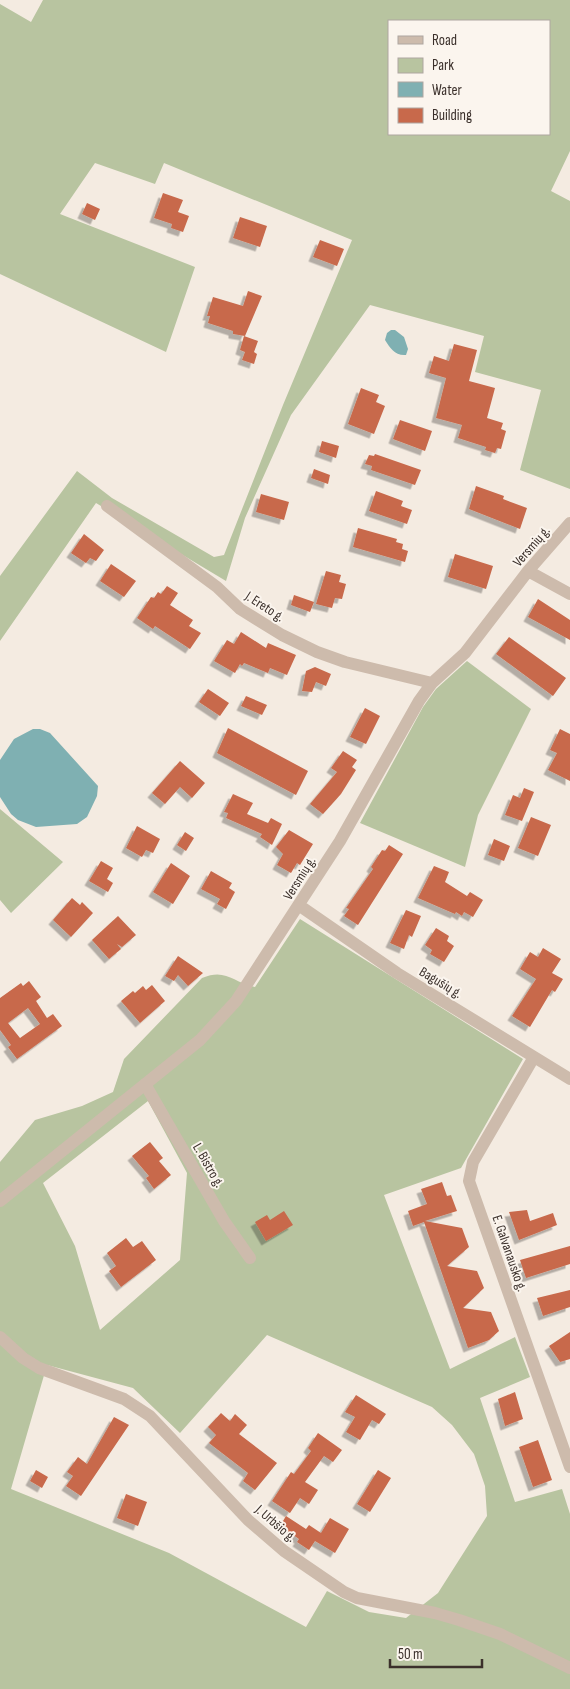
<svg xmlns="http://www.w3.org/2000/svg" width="570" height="1689" font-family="'Sofia Sans Condensed',sans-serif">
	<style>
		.green { fill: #b8c4a0; fill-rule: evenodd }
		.water { fill: #7fb0b2 }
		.building { fill: #c8694b; fill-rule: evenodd; filter: url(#shadow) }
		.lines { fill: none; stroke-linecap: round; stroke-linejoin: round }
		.street { stroke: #cdbbac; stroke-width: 12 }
		.labels { text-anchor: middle; stroke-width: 4; stroke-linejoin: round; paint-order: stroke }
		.street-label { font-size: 14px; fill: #3b302b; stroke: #fbf5ee }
	</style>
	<defs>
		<filter id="shadow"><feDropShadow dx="-4.5" dy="4.5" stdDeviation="0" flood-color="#0004"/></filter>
	</defs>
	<rect width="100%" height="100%" fill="#f4ebe1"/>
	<!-- green -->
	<path class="green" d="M43 0H570V151L551 191 570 201V489L520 470 541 390 475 372 484 336 370 305 291 415 245 518 226 581 96 503 0 641V576L77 471 112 498 214 557 224 555 283 405 352 240 164 163 155 184 95 163 60 214 195 267 166 352 0 274V4L31 22ZM389 21H549V134H389Z
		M467 661 531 709 478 815 465 867 360 823 423 707 436 689Z
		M0 809 63 862 11 913 0 900Z
		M300 919 523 1059 461 1168 384 1195 450 1369 515 1337 530 1377 480 1398 515 1502 562 1489 570 1514V1689H0V1162L35 1120 82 1106 113 1092 124 1059 202 978C226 968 232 982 255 987ZM148 1101 187 1173 180 1260 100 1330 75 1246 43 1183ZM267 1335 432 1407 452 1425 474 1454 485 1486 487 1516 438 1593 406 1618 369 1612 327 1591 306 1627 169 1553 11 1489 47 1365 133 1388 180 1433Z"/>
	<!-- water -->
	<path class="water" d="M391 330H395L404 337 408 349 406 355C395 356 390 348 385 340L387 333Z
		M33 729H40L50 733 98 786 97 796 87 817 77 824 36 827 18 820 11 814 0 797V760L14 739Z"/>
	<!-- building -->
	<path class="building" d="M163 193 183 200 178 212 189 216 183 232 171 228 172 224 154 218Z
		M87 203 100 209 95 220 82 214Z
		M240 217 267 226 260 247 233 238Z
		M320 240 344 249 337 266 313 257Z
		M248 291 262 296 245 336 233 334V331L208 323 210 316H207L213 297 243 306Z
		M244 336 258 341 254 352 257 354 254 364 242 360 245 352 240 350Z
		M454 344 477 350 469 381 495 388 487 418 503 423 501 429 506 431 501 449 497 448 495 453 485 450 486 447 458 438 462 425 436 418 446 378 429 373 434 356 449 361Z
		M361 388 379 395 376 402 385 406 374 434 348 424Z
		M400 420 432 431 425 451 393 439Z
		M322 441 339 446 336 458 319 452Z
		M375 454 421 470 415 485 371 470 372 466 365 464 369 455 374 456Z
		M314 469 330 475 328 484 311 478Z
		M476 486 504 496 503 499 527 508 520 529 469 509Z
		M376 491 403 501 401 506 412 510 407 524 369 511Z
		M261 494 289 502 284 520 256 512Z
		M358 528 397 539 396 542 403 544 402 549 408 551 405 562 353 547Z
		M84 534 104 550 96 561 90 558 86 563 71 553Z
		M455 554 493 566 486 589 448 577Z
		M111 564 136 581 124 597 100 581Z
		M326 571 341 575 339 582 346 584 342 599 335 598 332 608 316 604Z
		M167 586 178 593 170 605 193 620 189 626 201 633 190 649 155 626 153 629 137 618 151 597 154 598 158 592 161 594Z
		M294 595 314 602 310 612 291 605Z
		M538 599 570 620V640L528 617Z
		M241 632 266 648 268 643 296 655 287 675 270 668 268 673 244 663 242 666 240 664 235 673 214 661 227 640 234 644Z
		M509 637 566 678 553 696 496 654Z
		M315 667 331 674 326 686 316 682 312 692 302 691 306 671Z
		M208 689 229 703 220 716 199 702Z
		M246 696 267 705 262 715 241 706Z
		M365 708 380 716 366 744 350 737Z
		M228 728 308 771 296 795 217 753Z
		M560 729 570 734V781L548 770 557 753 550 750Z
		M343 751 357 760 352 767 356 770 341 794 323 814 310 804 337 772 331 768Z
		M180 761 205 783 192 798 180 787 165 804 152 793Z
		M524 788 534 792 522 821 505 815 513 795 520 798Z
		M233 794 253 803 247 814 268 823 271 818 282 824 272 845 260 837 262 834 226 818 228 813 224 812Z
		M531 817 551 825 538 856 518 848Z
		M137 826 160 839 153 853 146 850 142 857 126 848Z
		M289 830 313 844 300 865 297 863 291 873 277 865 283 854 276 847Z
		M185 832 194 838 186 851 177 845Z
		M494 839 510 846 504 861 488 855Z
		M389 845 403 854 358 925 344 916 349 909 346 908 373 869 371 867 382 850 385 851Z
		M101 861 113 868 107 879 113 883 108 892 89 881Z
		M171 863 190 876 173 904 153 892Z
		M434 866 449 872 445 882 467 896 470 892 483 900 473 917 464 912 462 916 456 912 455 914 418 898Z
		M211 871 232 883 229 888 235 892 226 909 217 904 220 899 201 889Z
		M72 898 80 905 82 902 93 913 71 937 53 920Z
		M406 910 421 916 412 937 409 935 404 949 390 943Z
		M118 916 136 935 122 947 117 944 121 949 109 959 92 940Z
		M436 928 449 936 447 941 454 946 444 962 430 954 432 950 425 945Z
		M543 948 561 959 552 973 563 979 555 992 552 990 530 1027 512 1016 536 979 520 969 530 952 538 957Z
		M178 956 203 973 188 986 178 975 174 981 165 976Z
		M29 981 41 997 36 1001 47 1018 53 1014 62 1026 17 1059 8 1047 11 1045 0 1030V998L21 983 23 986ZM28 1008 40 1024 20 1038 8 1023Z
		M152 985 165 1001 140 1023 121 1001 133 991 135 993 143 986 146 990Z
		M150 1142 163 1158 159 1161 171 1175 154 1189 146 1178 149 1176 132 1156Z
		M442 1182 447 1196 451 1195 457 1211 425 1221 462 1228 469 1247 447 1266 477 1271 484 1288 463 1308 491 1312 499 1331 489 1340 468 1348 424 1222 413 1226 408 1211 427 1204 421 1189Z
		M527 1210 530 1221 553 1213 557 1225 519 1240 509 1212Z
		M284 1211 293 1225 266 1241 255 1222 267 1215 270 1220Z
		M126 1238 133 1247 142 1241 156 1260 121 1287 109 1271 116 1266 107 1253Z
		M570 1246V1264L526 1278 520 1260Z
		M570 1290V1307L543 1316 537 1298Z
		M570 1332V1359L560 1362 549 1346Z
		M515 1392 523 1419 505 1426 498 1399Z
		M356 1395 386 1414 379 1424 372 1420 360 1440 346 1432 355 1417 345 1412Z
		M221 1413 230 1421 235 1414 247 1425 239 1434 277 1463 255 1490 243 1481 248 1473 209 1443 216 1435 208 1427Z
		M114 1417 129 1425 81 1496 66 1486 73 1476 67 1472 78 1457 87 1464Z
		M318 1433 342 1450 333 1462 324 1456 305 1482 318 1490 309 1504 300 1498 290 1513 272 1501 291 1472 294 1474 311 1451 308 1448Z
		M538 1440 552 1480 533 1487 519 1447Z
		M36 1470 48 1477 42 1488 30 1481Z
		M378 1470 391 1478 370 1512 357 1504Z
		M126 1494 147 1502 138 1526 117 1518Z
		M286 1516 306 1529 309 1525 321 1533 330 1518 349 1529 335 1553 315 1541 309 1550 297 1542 299 1539 280 1526Z"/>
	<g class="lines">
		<!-- street -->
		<path class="street" d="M107 506 217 587 240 609 282 635 317 652 345 662 432 683
			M528 571 570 594
			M300 906 397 973 570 1079
			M534 1057 473 1162 469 1181 570 1467
			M145 1084 224 1221 250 1258
			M0 1201 200 1040 236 1001 340 841 419 701 432 683 465 653 528 571 570 523
			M0 1337 23 1358 39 1368 124 1399 150 1416 248 1520 284 1551 344 1592 357 1598 435 1613 459 1620 500 1634 570 1668"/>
	</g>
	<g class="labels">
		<!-- street labels -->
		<g class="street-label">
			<text transform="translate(531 546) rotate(-49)" y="5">Versmių g.</text>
			<text transform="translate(265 606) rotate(33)" y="5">J. Ereto g.</text>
			<text transform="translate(299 878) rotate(-58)" y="5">Versmių g.</text>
			<text transform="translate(441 982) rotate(31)" y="5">Bagušių g.</text>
			<text transform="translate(209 1165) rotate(60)" y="5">L. Bistro g.</text>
			<text transform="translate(510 1253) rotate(71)" y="5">E. Galvanausko g.</text>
			<text transform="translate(276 1523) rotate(41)" y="5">J. Urbšio g.</text>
		</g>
	</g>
	<!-- legend -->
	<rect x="388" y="20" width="162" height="115" fill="#fbf5ee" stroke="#aea6a0"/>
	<rect x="398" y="36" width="25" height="8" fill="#cdbbac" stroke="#aea6a0"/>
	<text x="432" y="45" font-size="15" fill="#3b302b">Road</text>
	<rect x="398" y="58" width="25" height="15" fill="#b8c4a0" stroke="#aea6a0"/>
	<text x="432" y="70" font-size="15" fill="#3b302b">Park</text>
	<rect x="398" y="82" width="25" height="15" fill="#7fb0b2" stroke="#aea6a0"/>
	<text x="432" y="95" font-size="15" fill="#3b302b">Water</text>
	<rect x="398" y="108" width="25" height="15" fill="#c8694b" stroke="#aea6a0"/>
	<text x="432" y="120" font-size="15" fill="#3b302b">Building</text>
	<!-- scale -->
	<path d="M390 1659v8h92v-8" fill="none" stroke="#3b302b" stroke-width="2.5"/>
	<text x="398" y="1659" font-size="15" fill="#3b302b" stroke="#fbf5ee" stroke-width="4" paint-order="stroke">50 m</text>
</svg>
